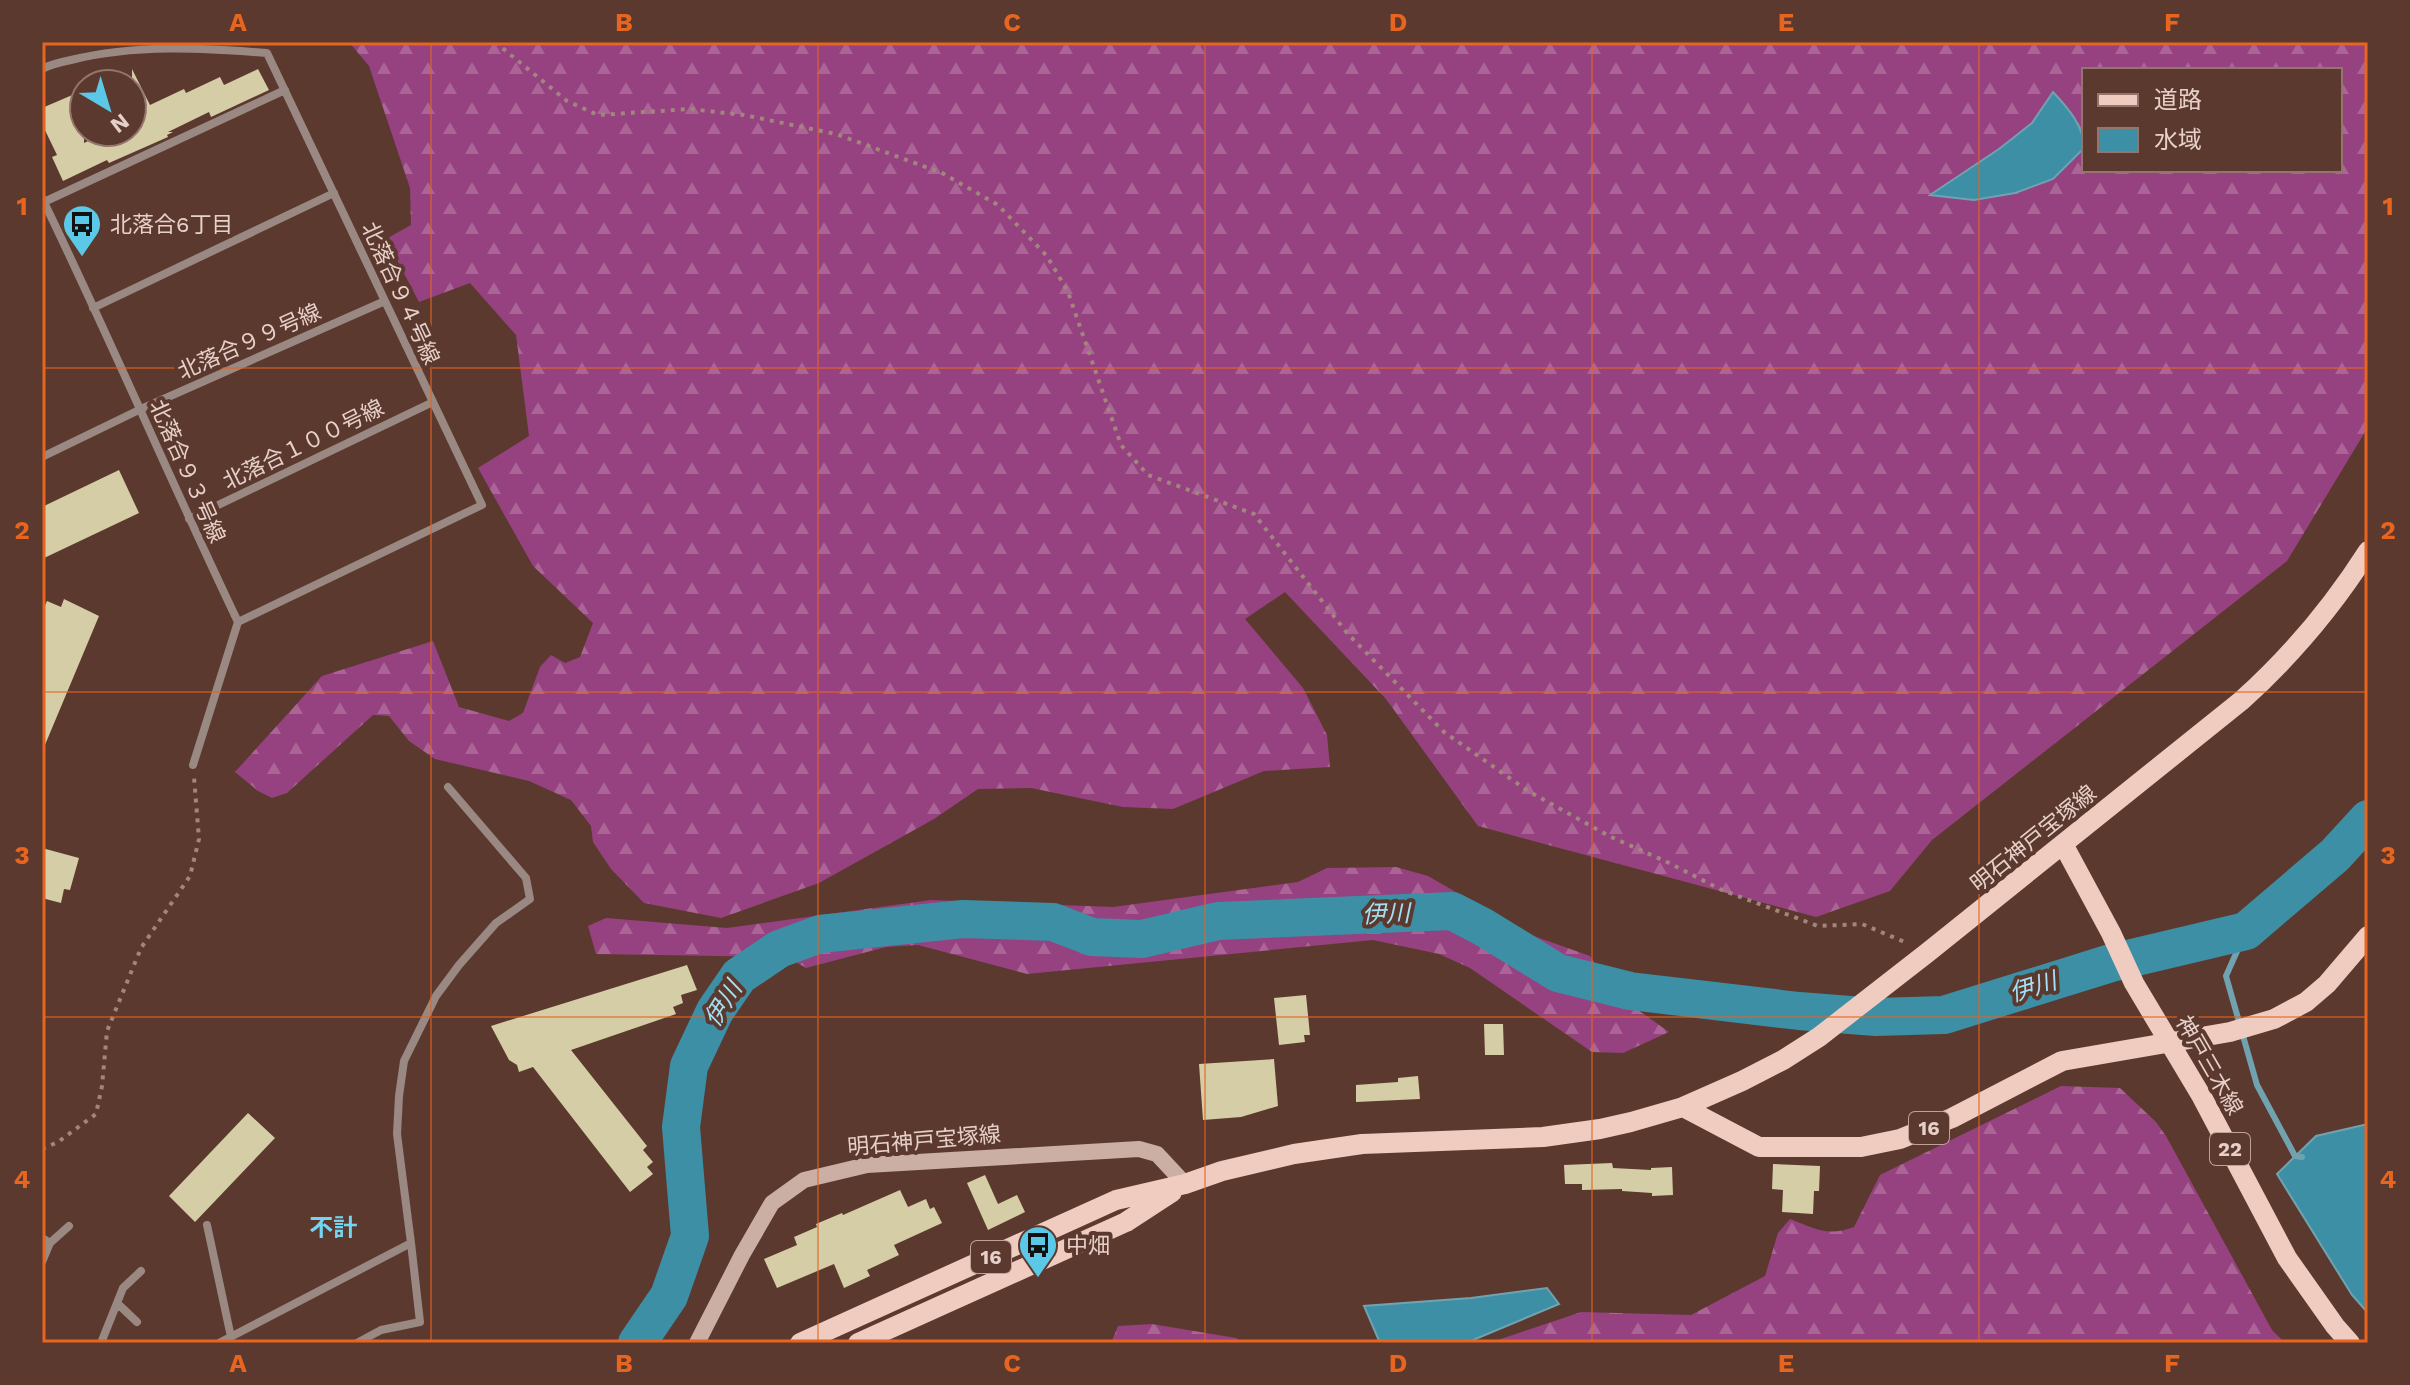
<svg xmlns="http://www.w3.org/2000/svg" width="2410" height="1385" font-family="'Work Sans','Noto Sans JP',sans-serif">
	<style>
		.forest { fill: url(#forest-firs); fill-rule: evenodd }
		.water { fill: #3d8fa5; stroke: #70a2b0; stroke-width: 2 }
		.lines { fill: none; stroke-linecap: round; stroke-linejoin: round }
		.stream { stroke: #70a2b0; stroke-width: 6 }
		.river { stroke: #3d8fa5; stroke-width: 38 }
		.building { fill: #d4cda6 }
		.path { stroke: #a2857c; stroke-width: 4; stroke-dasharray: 4 6; stroke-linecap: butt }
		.street { stroke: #9a8883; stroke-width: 8 }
		.secondary { stroke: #cbafa5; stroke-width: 16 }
		.primary { stroke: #f0ccc0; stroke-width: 20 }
		.grid { fill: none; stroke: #e8651f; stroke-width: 2; stroke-opacity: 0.55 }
		.labels { text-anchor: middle; stroke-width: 8; stroke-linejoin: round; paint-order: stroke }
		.shield { fill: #5c392e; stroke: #bda39a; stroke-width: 2 }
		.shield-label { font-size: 20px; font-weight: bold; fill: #e6d0c9 }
		.poi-label { font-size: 22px; fill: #e6d0c9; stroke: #5c392e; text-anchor: start }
		.street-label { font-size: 22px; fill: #e6d0c9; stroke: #5c392e }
		.water-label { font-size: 24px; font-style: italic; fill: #a2e1f4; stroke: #5c392e }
		.neighbourhood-label { font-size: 24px; font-weight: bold; fill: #73d5f1; stroke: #5c392e }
		.neatline { fill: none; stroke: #e8651f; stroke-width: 3 }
		.grid-label { font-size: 26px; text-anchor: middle; font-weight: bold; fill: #e8651f }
	</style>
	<defs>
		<pattern id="forest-firs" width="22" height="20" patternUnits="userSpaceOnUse" patternTransform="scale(2)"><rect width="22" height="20" fill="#964180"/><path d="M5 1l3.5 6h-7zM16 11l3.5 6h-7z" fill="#aa6496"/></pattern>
	</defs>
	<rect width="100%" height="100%" fill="#5c392e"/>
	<!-- forest -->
	<path class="forest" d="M349 42H2368V427L2287 561 1932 840 1890 891 1816 917 1478 826 1386 699 1285 592 1245 619 1303 688 1327 735 1330 767 1264 771 1173 809 1123 807 1031 788 978 789 934 819 819 883 721 918 644 903 611 869 593 842 591 826 571 800 529 781 435 759 409 741 389 716 373 715 287 793 272 798 258 791 235 772 322 676 433 641 459 707 509 721 523 713 540 667 551 655 565 663 580 657 593 623 533 566 478 468 529 436 516 335 470 283 419 302 386 239 411 225 410 188 369 66ZM2084 70H2340V170H2084V148L2053 179 1932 195 1999 149 2032 123 2053 92 2070 110 2084 137Z
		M1396 867 1428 876 1528 934 1590 956 1617 995 1669 1032 1623 1053 1592 1052 1470 968 1439 954 1373 940 1027 974 918 945 886 947 806 968 787 957 596 954 588 926 606 918 727 928 931 900 1113 907 1298 882 1327 868Z
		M2061 1086 2120 1088 2156 1122 2166 1136 2272 1330 2285 1343H1489L1581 1312 1691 1315 1765 1276 1778 1233 1790 1219C1816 1229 1828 1237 1854 1227L1880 1175Z
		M1152 1324 1236 1338 1244 1343H1111L1118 1326Z"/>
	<!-- water -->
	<path class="water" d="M2053 92C2068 108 2084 126 2084 148L2053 179 2015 193 1974 200 1930 195 1999 149 2032 123Z
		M2368 1124V1313L2352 1295 2277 1174 2316 1136Z
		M1547 1288 1559 1304 1466 1343H1380L1364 1306 1471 1298Z"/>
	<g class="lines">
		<!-- stream -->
		<path class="stream" d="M2246 931 2226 976 2257 1085 2295 1156 2302 1157"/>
		<!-- river -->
		<path class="river" d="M637 1343 669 1296 690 1236 681 1127 689 1066 715 1011 739 976 779 949 820 934 963 919 1053 922 1092 937 1142 939 1218 921 1452 911 1483 927 1558 973 1630 991 1799 1011 1876 1017 1944 1015 2111 963 2246 931 2335 855 2368 819"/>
	</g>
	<!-- building -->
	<path class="building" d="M132 69 150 105 184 89 186 93 220 77 224 85 258 69 269 90 211 117 209 112 168 132H173L167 135 168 137 109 163 107 160 63 181 52 157 57 155 42 124V108L84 90V143L107 132H132Z
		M119 470 139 513 42 559V507Z
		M64 599 99 616 42 752V612L47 601 61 607Z
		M42 848 79 858 70 890 64 889 61 903 42 898Z
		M687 965 697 990 681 995 683 1003 673 1007 676 1014 571 1050 647 1146 643 1150 653 1162 647 1167 653 1174 630 1192 533 1067 519 1072 517 1065 509 1060 491 1026Z
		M1306 995 1310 1035H1304L1305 1042 1279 1045 1274 998Z
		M1484 1024H1503L1504 1055H1485Z
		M1274 1059 1278 1106 1241 1117 1203 1120 1199 1064Z
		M1418 1076 1420 1099 1356 1102V1085L1398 1082V1078Z
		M248 1113 275 1138 195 1222 169 1196Z
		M1612 1163 1613 1168 1651 1170V1168L1672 1167 1673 1195 1652 1196V1193L1622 1191V1189L1582 1190V1184H1565L1564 1165Z
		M1773 1164 1820 1166 1819 1191H1814L1813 1214 1782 1212 1783 1190 1772 1189Z
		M985 1175 998 1204 1017 1195 1025 1212 988 1230 967 1183Z
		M900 1190 908 1207 926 1199 930 1209 934 1207 942 1223 894 1245 899 1255 867 1270 870 1276 844 1288 834 1264 777 1288 764 1259 797 1245 794 1237 817 1227 816 1224 842 1213 843 1215Z"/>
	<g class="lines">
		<!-- path -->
		<path class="path" d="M495 42 567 101 598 115 690 109 744 115 836 134 942 173 998 205 1047 256 1068 292 1121 445 1148 475 1254 514 1347 633 1444 732 1528 791 1609 836 1667 862 1722 890 1818 926 1862 924 1907 943
			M42 1149 58 1142 96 1114 102 1086 107 1031 141 948 190 876 199 839 194 777"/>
		<!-- street -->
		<path class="street" d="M42 69C51 64 61 62 71 60 135 44 203 48 267 53L482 505 238 622
			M42 198C110 338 171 482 238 622L193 765
			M44 202 285 90
			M93 308 334 193
			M42 457 141 409 385 301
			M189 519 433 402
			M207 1225 231 1337
			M42 1238 50 1243 42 1262
			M50 1243 69 1226
			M411 1243 397 1134 399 1096 404 1061 436 996 459 965 496 923 530 899 526 878 448 787
			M117 1303 137 1322
			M101 1343 123 1288 141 1271
			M219 1343 411 1243 420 1322 381 1330 357 1343"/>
		<!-- secondary -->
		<path class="secondary" d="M697 1343 742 1255 772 1203 804 1180 867 1165 1139 1149 1157 1154 1185 1184"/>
		<!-- primary -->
		<path class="primary" d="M2063 844 2111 933 2134 983 2202 1097 2287 1258 2335 1326 2350 1343
			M1683 1107 1759 1147H1861L1900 1139 1952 1118 2062 1061 2230 1032 2274 1019 2306 1002 2327 984 2368 936
			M800 1343 1116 1200 1185 1184 1222 1171 1294 1154 1362 1144 1543 1137 1600 1129 1631 1122 1683 1107 1742 1081 1783 1060 1819 1037 1927 953 2241 701C2289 658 2333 606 2368 551
			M858 1343 1126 1222 1172 1192"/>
	</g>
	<!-- grid -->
	<path class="grid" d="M431 42V1343M818 42V1343M1205 42V1343M1592 42V1343M1979 42V1343M42 368H2368M42 692H2368M42 1017H2368"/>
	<!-- icons -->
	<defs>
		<symbol id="bus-pin" viewBox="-11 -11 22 30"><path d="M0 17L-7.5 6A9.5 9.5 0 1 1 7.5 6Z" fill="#5ac8e6" stroke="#5c392e"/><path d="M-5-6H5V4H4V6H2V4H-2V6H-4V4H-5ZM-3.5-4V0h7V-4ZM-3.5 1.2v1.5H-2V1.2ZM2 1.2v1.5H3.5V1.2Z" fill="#111"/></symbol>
	</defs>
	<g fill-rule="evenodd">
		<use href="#bus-pin" x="60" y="202" width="44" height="60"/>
		<use href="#bus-pin" x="1016" y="1223" width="44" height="60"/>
	</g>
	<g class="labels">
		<!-- shield labels -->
		<g class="shield">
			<rect x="1909" y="1112" width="40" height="32" rx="6"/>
			<rect x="2210" y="1133" width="40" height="32" rx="6"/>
			<rect x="971" y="1241" width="40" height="32" rx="6"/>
		</g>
		<g class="shield-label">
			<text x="1929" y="1135">16</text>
			<text x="2230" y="1156">22</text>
			<text x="991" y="1264">16</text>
		</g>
		<!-- poi labels -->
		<g class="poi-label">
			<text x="110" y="232">北落合6丁目</text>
			<text x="1066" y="1253">中畑</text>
		</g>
		<!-- street labels -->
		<g class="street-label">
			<text transform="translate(401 293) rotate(65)" y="8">北落合９４号線</text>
			<text transform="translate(249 341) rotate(-24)" y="8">北落合９９号線</text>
			<text transform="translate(303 444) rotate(-26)" y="8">北落合１００号線</text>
			<text transform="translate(188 471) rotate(66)" y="8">北落合９３号線</text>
			<text transform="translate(2033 838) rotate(-39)" y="8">明石神戸宝塚線</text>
			<text transform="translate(2210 1065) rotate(60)" y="8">神戸三木線</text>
			<text transform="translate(924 1140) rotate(-5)" y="8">明石神戸宝塚線</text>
		</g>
		<!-- water labels -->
		<g class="water-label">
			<text transform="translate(1386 914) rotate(-2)" y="8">伊川</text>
			<text transform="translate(2033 987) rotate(-17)" y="8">伊川</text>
			<text transform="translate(723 1004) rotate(-58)" y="8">伊川</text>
		</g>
		<!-- neighbourhood labels -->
		<g class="neighbourhood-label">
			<text x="333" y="1236">不計</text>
		</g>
	</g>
	<!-- border -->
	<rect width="2410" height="1385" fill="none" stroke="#5c392e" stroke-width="88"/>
	<!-- legend -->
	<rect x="2082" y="68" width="260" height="104" fill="#5c392e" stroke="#93756c" stroke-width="2"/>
	<rect x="2098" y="94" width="40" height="12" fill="#f0ccc0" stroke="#93756c" stroke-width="2"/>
	<text x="2154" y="108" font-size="24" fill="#e6d0c9">道路</text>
	<rect x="2098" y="128" width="40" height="24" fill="#3d8fa5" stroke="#93756c" stroke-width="2"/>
	<text x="2154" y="148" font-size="24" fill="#e6d0c9">水域</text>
	<!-- north arrow -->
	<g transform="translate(108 108) rotate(142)"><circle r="38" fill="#5c392e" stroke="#93756c" stroke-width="2"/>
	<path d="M0-6L14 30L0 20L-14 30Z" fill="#5ac8e6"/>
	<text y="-12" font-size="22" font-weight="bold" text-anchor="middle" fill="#e6d0c9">N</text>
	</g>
	<rect x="44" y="44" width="2322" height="1297" class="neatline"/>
	<g class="grid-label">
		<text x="238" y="31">A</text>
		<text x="624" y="31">B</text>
		<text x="1012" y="31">C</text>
		<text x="1398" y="31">D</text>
		<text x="1786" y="31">E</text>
		<text x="2172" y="31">F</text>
		<text x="22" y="215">1</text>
		<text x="2388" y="215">1</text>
		<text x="22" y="539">2</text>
		<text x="2388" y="539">2</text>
		<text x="22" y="864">3</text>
		<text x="2388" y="864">3</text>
		<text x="22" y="1188">4</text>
		<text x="2388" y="1188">4</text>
		<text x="238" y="1372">A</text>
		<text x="624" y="1372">B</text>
		<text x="1012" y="1372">C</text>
		<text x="1398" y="1372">D</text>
		<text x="1786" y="1372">E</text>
		<text x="2172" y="1372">F</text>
	</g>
</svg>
